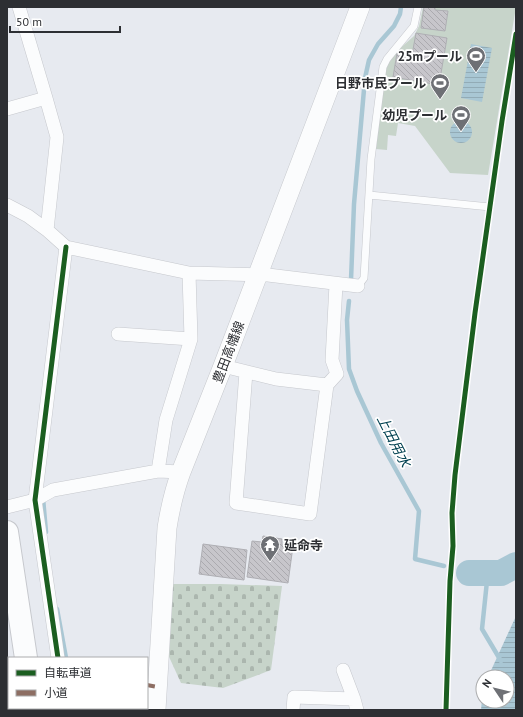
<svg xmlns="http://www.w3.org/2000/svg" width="523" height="717" font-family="'PT Sans','Noto Sans JP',sans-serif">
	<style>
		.cemetery { fill: url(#cemetery-stones) }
		.pitch { fill: #c7d4ca }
		.water { fill: url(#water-rules) }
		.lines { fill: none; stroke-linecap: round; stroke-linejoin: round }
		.stream { stroke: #a9c7d4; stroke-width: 4.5 }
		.river { stroke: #a9c7d4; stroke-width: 26 }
		.building { fill: url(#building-back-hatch); stroke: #afafb4 }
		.lane-casing { stroke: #c6c8cd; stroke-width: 8 }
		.street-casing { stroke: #c6c8cd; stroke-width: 14 }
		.secondary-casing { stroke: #c6c8cd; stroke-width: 20 }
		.highway-casing { stroke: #c6c8cd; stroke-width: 24 }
		.lane { stroke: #fbfcfd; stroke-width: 7 }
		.street { stroke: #fbfcfd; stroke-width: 13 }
		.secondary { stroke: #fbfcfd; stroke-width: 19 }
		.highway { stroke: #fbfcfd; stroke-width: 22 }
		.quiet { stroke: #8d6e63; stroke-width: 4; stroke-dasharray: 8 4; stroke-linecap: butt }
		.cycleway-casing { stroke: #fff; stroke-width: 8 }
		.cycleway { stroke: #1b5e20; stroke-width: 5 }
		.labels { text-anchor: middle; stroke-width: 3.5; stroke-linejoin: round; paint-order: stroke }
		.poi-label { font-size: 13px; font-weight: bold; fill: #2d2f33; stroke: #fff; text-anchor: end }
		.street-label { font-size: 13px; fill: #2d2f33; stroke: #fff }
		.water-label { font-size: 14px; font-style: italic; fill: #024151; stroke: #fff }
	</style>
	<defs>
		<pattern id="cemetery-stones" width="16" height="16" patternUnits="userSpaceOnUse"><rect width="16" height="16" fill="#c7d4ca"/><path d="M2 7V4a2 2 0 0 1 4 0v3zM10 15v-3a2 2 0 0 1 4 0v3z" fill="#abb6ae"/></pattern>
		<pattern id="water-rules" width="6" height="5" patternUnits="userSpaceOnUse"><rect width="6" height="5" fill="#a9c7d4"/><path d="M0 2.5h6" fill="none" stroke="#92abb6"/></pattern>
		<pattern id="building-back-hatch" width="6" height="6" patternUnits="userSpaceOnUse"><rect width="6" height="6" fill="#c7c6cb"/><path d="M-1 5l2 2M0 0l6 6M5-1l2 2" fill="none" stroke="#abaaaf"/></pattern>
	</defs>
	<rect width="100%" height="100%" fill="#e7eaf0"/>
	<!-- cemetery -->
	<path class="cemetery" d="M172 584H221L282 586 271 670 223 688 181 683 165 648Z"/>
	<!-- pitch -->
	<path class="pitch" d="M423 7H516L488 175 450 173 415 126 398 123 396 136 388 135 387 150 376 149 386 66 397 51 414 36 419 26Z"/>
	<!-- water -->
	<path class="water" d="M471 44 492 48 482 102 461 98Z
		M450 132a11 11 0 1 1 22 0a11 11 0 1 1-22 0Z
		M516 616V710H481L483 688V701H507V677H488Z"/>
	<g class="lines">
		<!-- stream -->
		<path class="stream" d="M351 280 354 204 365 78 369 60 378 44 394 26 400 14 401 7
			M349 301 347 320 349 369 357 391 381 443 419 511 415 559 444 566
			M43 498 46 532
			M463 571 469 573 487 581 482 629 501 661
			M57 609 66 658"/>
		<!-- river -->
		<path class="river" d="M469 573H501L516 565"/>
	</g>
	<!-- building -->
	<path class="building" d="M424 7H435V10L448 11 445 31 421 28Z
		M416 33 447 38 439 85 393 77 397 53 412 55Z
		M263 536 282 539V545L293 546 288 583 247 577 252 541 262 542Z
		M203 544 247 550 244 580 199 574Z"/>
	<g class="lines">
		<defs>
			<path id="lane" d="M369 195 490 207
				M358 286 364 278 371 159 383 67 387 59 414 26 418 7"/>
			<path id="street" d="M19 7 46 98 57 137 47 230
				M7 109 46 98
				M7 205 28 216 47 230 66 247 189 273 268 275 358 286
				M118 334 191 339
				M223 366 276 379 327 385 337 374 332 360 336 284
				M246 372 236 503 310 514 327 385
				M158 471 166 420 191 339 189 273
				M7 507 35 500 53 490 158 471 181 472
				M58 658 35 500 66 247
				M343 670 354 699 357 710
				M293 710 294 697 354 699"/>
			<path id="secondary" d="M156 710 167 528C170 509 174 491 181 472L223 366 360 7"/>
			<path id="highway" d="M7 532 26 658
				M33 710V708"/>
		</defs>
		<!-- lane casing -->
		<use href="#lane" class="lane-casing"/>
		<!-- street casing -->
		<use href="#street" class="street-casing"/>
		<!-- secondary casing -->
		<use href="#secondary" class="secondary-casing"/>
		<!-- highway casing -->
		<use href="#highway" class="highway-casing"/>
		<!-- lane -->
		<use href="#lane" class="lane"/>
		<!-- street -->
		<use href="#street" class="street"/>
		<!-- secondary -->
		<use href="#secondary" class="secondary"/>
		<!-- highway -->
		<use href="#highway" class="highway"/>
		<!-- quiet -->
		<path class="quiet" d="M147 685 157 687"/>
		<defs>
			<path id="cycleway" d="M58 658 35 500 66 247
				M446 710 450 581 453 546 452 513 455 475 475 313 502 121 516 34"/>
		</defs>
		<!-- cycleway casing -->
		<use href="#cycleway" class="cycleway-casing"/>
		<!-- cycleway -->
		<use href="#cycleway" class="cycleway"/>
	</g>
	<!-- icons -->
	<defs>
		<symbol id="stadium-pin" viewBox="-11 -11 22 30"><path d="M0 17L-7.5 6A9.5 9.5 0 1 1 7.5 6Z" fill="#6e7075" stroke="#fff"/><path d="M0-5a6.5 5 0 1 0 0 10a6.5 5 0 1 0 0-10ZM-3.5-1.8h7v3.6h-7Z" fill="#fff"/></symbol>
		<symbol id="temple-pin" viewBox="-11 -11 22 30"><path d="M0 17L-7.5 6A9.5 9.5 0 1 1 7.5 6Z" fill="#6e7075" stroke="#fff"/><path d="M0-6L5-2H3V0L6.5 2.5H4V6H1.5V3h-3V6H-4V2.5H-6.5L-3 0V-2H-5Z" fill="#fff"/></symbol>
	</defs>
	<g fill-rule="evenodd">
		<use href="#stadium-pin" x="465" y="45" width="22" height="30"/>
		<use href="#stadium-pin" x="429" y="72" width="22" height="30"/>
		<use href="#stadium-pin" x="450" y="104" width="22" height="30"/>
		<use href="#temple-pin" x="259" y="534" width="22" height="30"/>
	</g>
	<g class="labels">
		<!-- poi labels -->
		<g class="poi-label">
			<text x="462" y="61">25mプール</text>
			<text x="426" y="88">日野市民プール</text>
			<text x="447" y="120">幼児プール</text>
			<text x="284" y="550" text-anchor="start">延命寺</text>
		</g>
		<!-- street labels -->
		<g class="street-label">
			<text transform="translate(228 352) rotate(-69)" y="5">豊田高幡線</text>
		</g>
		<!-- water labels -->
		<g class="water-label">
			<text transform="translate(394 441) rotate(63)" y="5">上田用水</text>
		</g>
	</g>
	<!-- border -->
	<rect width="523" height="717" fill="none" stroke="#2d2f33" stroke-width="16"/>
	<!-- legend -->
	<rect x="8" y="657" width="140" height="52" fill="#ffffff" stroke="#abacad"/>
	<rect x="16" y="670" width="20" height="6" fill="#1b5e20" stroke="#abacad"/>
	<text x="44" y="677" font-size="12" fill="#2d2f33">自転車道</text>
	<rect x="16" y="690" width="20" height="6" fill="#8d6e63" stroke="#abacad"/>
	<text x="44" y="697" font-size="12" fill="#2d2f33">小道</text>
	<!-- north arrow -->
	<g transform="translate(495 689) rotate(305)"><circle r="19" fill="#ffffff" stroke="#abacad"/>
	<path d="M0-3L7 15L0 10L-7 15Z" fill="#6e7075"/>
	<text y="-6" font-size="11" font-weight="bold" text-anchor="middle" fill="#2d2f33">N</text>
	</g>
	<!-- scale -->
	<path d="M10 26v6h110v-6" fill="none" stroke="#2d2f33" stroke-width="2"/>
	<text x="16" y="26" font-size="12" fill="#2d2f33" stroke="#ffffff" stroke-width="3" paint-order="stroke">50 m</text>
</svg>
